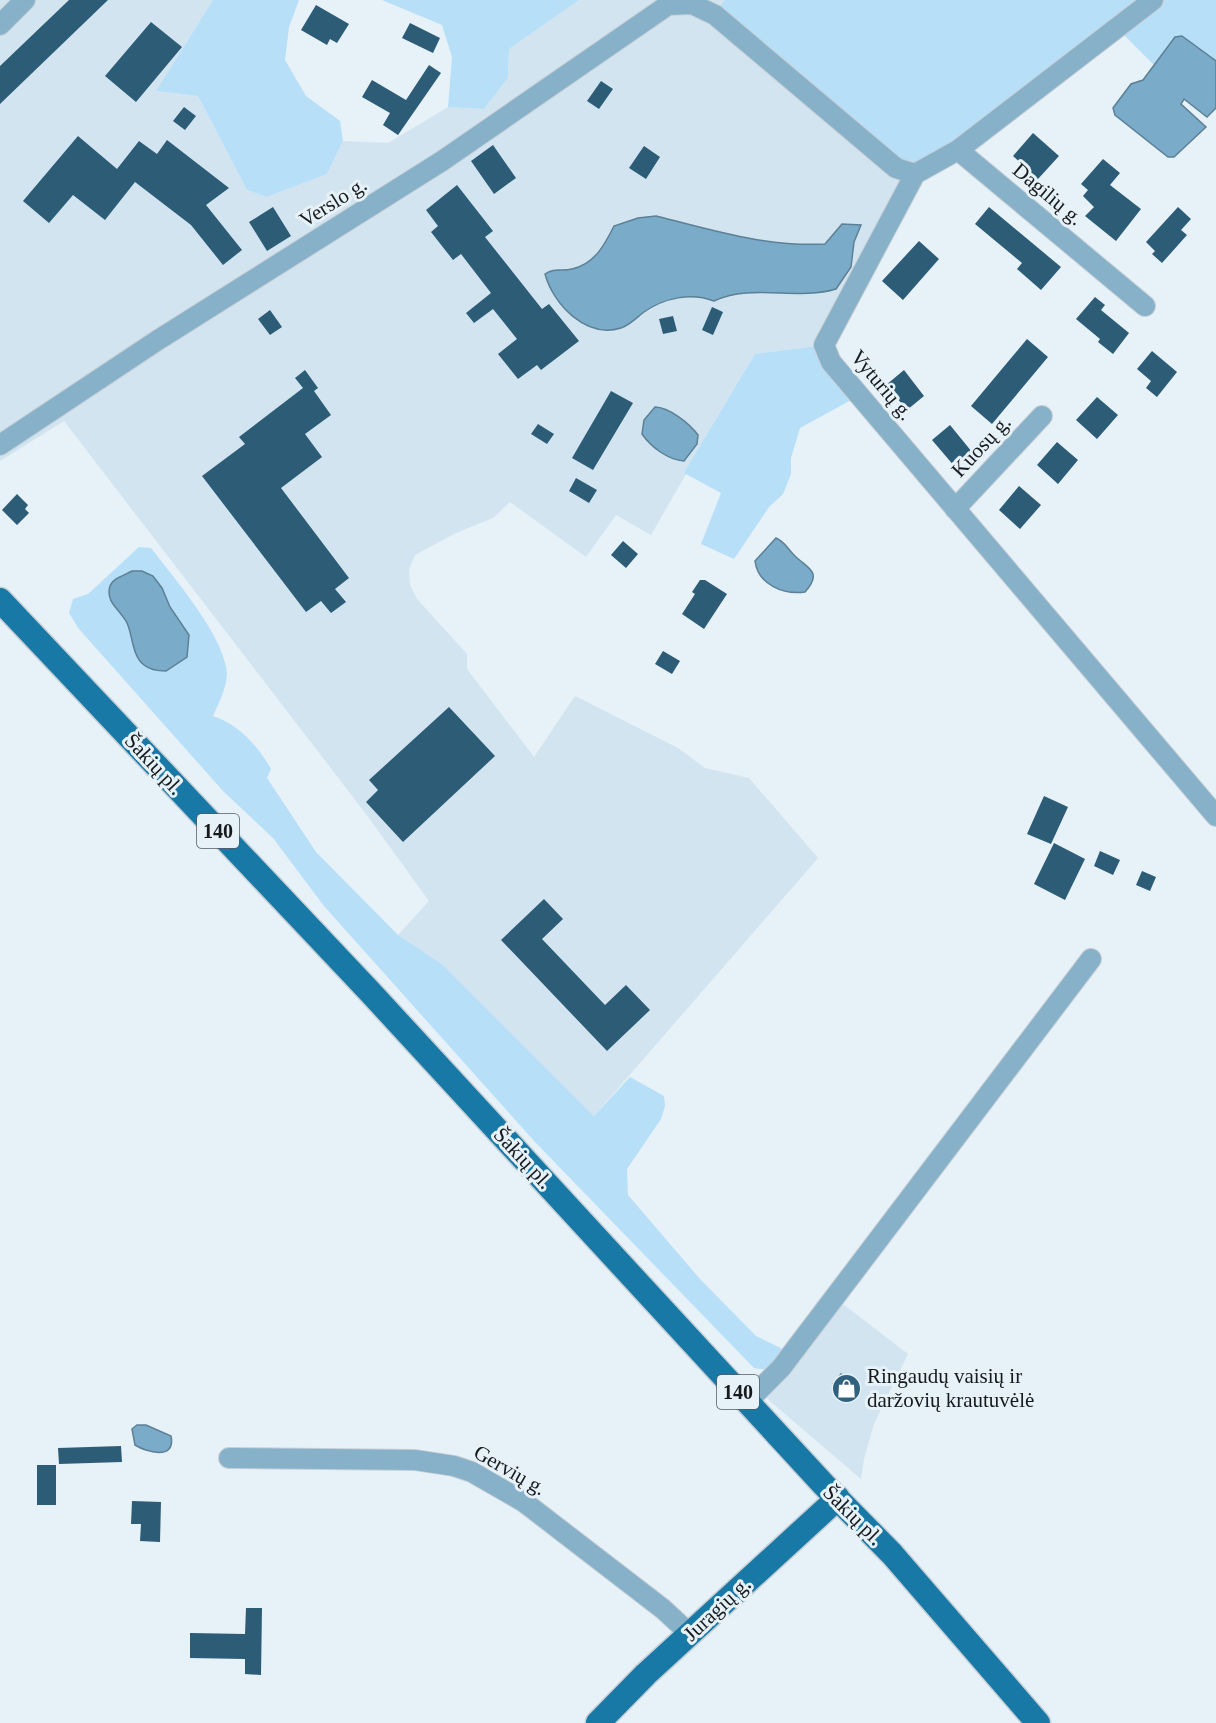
<svg xmlns="http://www.w3.org/2000/svg" width="1216" height="1723" font-family="'Times New Roman',serif">
	<style>
		.built { fill: #d2e4f0 }
		.green { fill: #b8dff8 }
		.water { fill: #7aabc9; stroke: #5c8095; stroke-width: 1.5 }
		.building { fill: #2d5c77 }
		.lines { fill: none; stroke-linecap: round; stroke-linejoin: round }
		.minor-casing { stroke: #c5cfd5; stroke-width: 22 }
		.major-casing { stroke: #c5cfd5; stroke-width: 27 }
		.minor { stroke: #87b0c9; stroke-width: 20 }
		.major { stroke: #1878a6; stroke-width: 24 }
		.labels { text-anchor: middle; stroke-width: 6; stroke-linejoin: round; paint-order: stroke }
		.shield { fill: #e6f1f8; stroke: #555b5f; stroke-width: 1.5 }
		.shield-label { font-size: 20px; font-weight: bold; fill: #171b1d }
		.street-label { font-size: 21px; fill: #171b1d; stroke: #e6f1f8 }
		.poi-label { font-size: 21px; fill: #171b1d; stroke: #e6f1f8; text-anchor: start }
	</style>
	<rect width="100%" height="100%" fill="#e6f1f8"/>
	<!-- built -->
	<path class="built" d="M0 0H213L156 91 198 96 247 190 267 197 327 174 343 141 388 143 448 107 484 109 508 78 509 49 579 0H725L707 20 902 179 817 346 755 354 651 535 616 515 586 557 510 502 493 518 456 533 415 555 409 569 410 585 417 599 467 654V669L534 757 575 696 678 748 705 768 749 778 818 858 594 1116 442 964 398 935 429 901 366 814 64 421 0 461Z
		M839 1301 908 1354 874 1424 864 1459 861 1479 764 1396Z"/>
	<!-- green -->
	<path class="green" d="M213 0H299L289 27 285 60 306 96 340 121 343 141 327 174 267 197 247 190 198 96 156 91Z
		M382 0H579L509 49 508 78 484 109 448 107 452 57 442 25Z
		M725 0H1216V61L1182 36 1175 37 1155 66 1111 22 902 179 706 21Z
		M817 346 851 400 800 428 791 458V474L783 494 769 507 734 559 701 544 721 493 684 473 755 354Z
		M139 547 151 548C174 578 219 630 226 667 230 682 219 702 213 716 238 724 258 746 271 769L267 778 316 852 398 935 442 964 594 1116 630 1077 664 1096 665 1106 661 1119 627 1169 628 1195 700 1279 756 1336 785 1350 767 1370 754 1368 535 1142 324 906 273 838 223 791 79 629 69 613 73 599 88 594Z"/>
	<!-- water -->
	<path class="water" d="M1182 36 1216 61V108L1207 117 1184 99 1181 104 1206 127 1174 157H1168L1115 115 1113 108 1131 84 1143 80 1175 37Z
		M656 216C713 230 765 247 825 244L842 224 861 225 854 242 851 267 836 289C797 301 751 283 714 301 691 292 664 298 644 312 636 318 630 325 621 328 586 339 553 304 545 274 555 267 561 272 572 269 595 264 605 244 614 226L638 218Z
		M655 407C669 407 690 424 698 435L697 444 684 461C668 460 651 447 642 434L644 420Z
		M776 538C785 542 787 548 794 555 806 568 824 571 805 592 784 595 758 585 755 561Z
		M132 571H142L153 576 162 588 170 607 189 635 187 657 166 671C159 671 150 670 144 665 132 656 133 636 127 623 121 610 105 603 110 586 113 578 125 575 132 571Z
		M137 1425H146L171 1436C176 1461 146 1452 135 1445L132 1429Z"/>
	<!-- building -->
	<path class="building" d="M69 0H108L0 104V66Z
		M316 5 349 24 337 43 330 39 327 45 301 30Z
		M151 22 182 47 136 102 105 76Z
		M410 23 440 38 433 53 402 38Z
		M429 65 441 73 398 135 383 125 390 113 362 97 372 80 406 100Z
		M601 81 613 89 599 109 587 101Z
		M184 107 196 116 185 130 173 121Z
		M1033 133 1059 156 1038 179 1013 156Z
		M78 136 117 169 139 141 157 154 167 140 229 188 206 205 242 250 223 265 191 225 135 182 105 220 73 195 49 223 23 201Z
		M493 145 516 178 494 194 471 161Z
		M644 146 660 157 646 179 629 168Z
		M1103 159 1120 173 1110 185 1141 209 1116 241 1085 216 1094 207 1083 196 1088 190 1081 184Z
		M457 185 493 231 485 237 542 309 549 304 579 341 541 370 537 365 518 379 498 354 517 339 493 309 474 323 466 313 491 293 461 254 453 260 431 232 438 226 426 210Z
		M273 207 291 236 267 251 249 222Z
		M989 207 1061 267 1041 290 1017 269 1022 263 975 224Z
		M1178 207 1191 219 1181 230 1187 235 1162 263 1152 254 1155 251 1146 242Z
		M919 241 939 259 903 300 882 281Z
		M1095 297 1105 305 1101 310 1129 333 1113 354 1098 342 1100 339 1076 319Z
		M712 307 723 312 713 335 702 330Z
		M270 310 282 327 270 335 258 319Z
		M673 316 677 331 663 334 659 319Z
		M1027 339 1048 357 992 424 971 406Z
		M1152 351 1177 372 1157 397 1146 388 1151 381 1137 369Z
		M305 370 318 388 314 391 331 415 305 434 322 457 281 488 349 578 335 589 346 602 331 613 321 601 306 612 202 476 245 444 239 437 303 388 295 378Z
		M904 370 924 396 907 410 886 385Z
		M611 391 633 403 593 470 572 458Z
		M1097 397 1118 415 1097 439 1076 420Z
		M538 424 554 434 547 444 531 434Z
		M950 425 972 452 955 467 932 440Z
		M1057 442 1078 460 1058 484 1037 465Z
		M576 478 597 490 589 503 569 491Z
		M1019 486 1041 505 1020 529 999 510Z
		M17 494 28 505 25 509 29 513 17 525 2 510Z
		M623 541 638 554 626 568 611 555Z
		M700 580H705L727 594 704 629 682 614 695 594 692 592Z
		M663 651 680 661 672 674 655 664Z
		M449 707 495 756 403 842 366 802 378 790 369 780Z
		M1044 796 1068 807 1051 844 1027 834Z
		M1054 843 1085 859 1065 900 1034 884Z
		M1100 851 1120 860 1113 875 1094 866Z
		M1142 871 1156 877 1150 891 1136 885Z
		M544 899 563 919 542 939 605 1005 626 985 650 1010 607 1051 501 940Z
		M841 1373 861 1391 851 1402 832 1384Z
		M121 1446 122 1462 59 1464 58 1448Z
		M37 1465H56V1505H37Z
		M132 1501 161 1502 160 1542 140 1541 141 1524H131Z
		M246 1608H262L261 1675 245 1674V1659L190 1658V1633L245 1634Z"/>
	<g class="lines">
		<defs>
			<path id="minor" d="M0 25 25 0
				M958 150 1153 0
				M915 174 824 345 831 362 1216 816
				M915 174 958 150 1145 306
				M0 445 158 340 442 161 668 5 692 4 715 15 896 168 915 174
				M955 509 1042 416
				M747 1402 781 1368 1091 959
				M229 1458 415 1460 454 1466 472 1472 524 1502 663 1609 690 1634"/>
			<path id="major" d="M0 600 371 993 824 1485 892 1554 1038 1723
				M598 1723 646 1674 838 1498"/>
		</defs>
		<!-- minor casing -->
		<use href="#minor" class="minor-casing"/>
		<!-- major casing -->
		<use href="#major" class="major-casing"/>
		<!-- minor -->
		<use href="#minor" class="minor"/>
		<!-- major -->
		<use href="#major" class="major"/>
	</g>
	<!-- icons -->
	<defs>
		<symbol id="shop-disc" viewBox="-11 -11 22 22"><circle r="9.5" fill="#30627f" stroke="#e6f1f8"/><path d="M-5-2.5h2.3a2.7 3.5 0 0 1 5.4 0H5L5.5 6h-11ZM-1.5-2.5h3a1.5 2.3 0 0 0-3 0Z" fill="#fff"/></symbol>
	</defs>
	<g fill-rule="evenodd">
		<use href="#shop-disc" x="830" y="1372" width="33" height="33"/>
	</g>
	<g class="labels">
		<!-- shield labels -->
		<g class="shield">
			<rect x="197" y="814" width="42" height="34" rx="4.5"/>
			<rect x="717" y="1375" width="42" height="34" rx="4.5"/>
		</g>
		<g class="shield-label">
			<text x="218" y="838">140</text>
			<text x="738" y="1399">140</text>
		</g>
		<!-- street labels -->
		<g class="street-label">
			<text transform="translate(1048 194) rotate(40)" y="7">Dagilių g.</text>
			<text transform="translate(333 202) rotate(-32)" y="7">Verslo g.</text>
			<text transform="translate(882 385) rotate(50)" y="7">Vyturių g.</text>
			<text transform="translate(981 446) rotate(-47)" y="7">Kuosų g.</text>
			<text transform="translate(154 764) rotate(47)" y="7">Šakių pl.</text>
			<text transform="translate(523 1158) rotate(47)" y="7">Šakių pl.</text>
			<text transform="translate(510 1470) rotate(30)" y="7">Gervių g.</text>
			<text transform="translate(853 1515) rotate(45)" y="7">Šakių pl.</text>
			<text transform="translate(717 1609) rotate(-43)" y="7">Juragių g.</text>
		</g>
		<!-- poi labels -->
		<g class="poi-label">
			<text x="867" y="1383">Ringaudų vaisių ir<tspan x="867" dy="24">daržovių krautuvėlė</tspan></text>
		</g>
	</g>
</svg>
